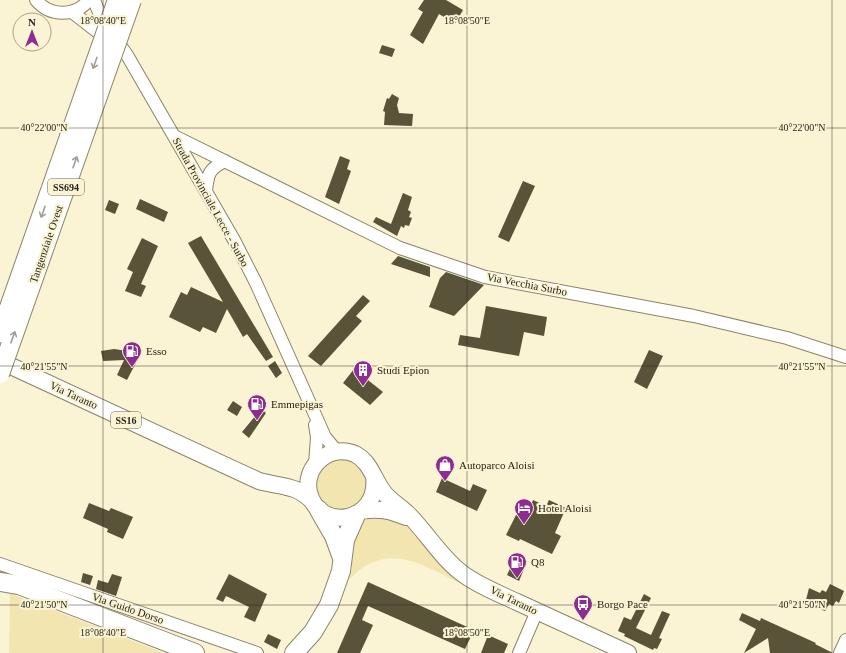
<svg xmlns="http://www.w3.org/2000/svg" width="846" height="653" font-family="Georgia,serif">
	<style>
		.green { fill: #f3e5af }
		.building { fill: #595339 }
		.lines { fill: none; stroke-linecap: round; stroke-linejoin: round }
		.minor-casing { stroke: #8b8468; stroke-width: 14 }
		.major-casing { stroke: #8b8468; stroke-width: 18 }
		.highway-casing { stroke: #8b8468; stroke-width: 20 }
		.minor { stroke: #fff; stroke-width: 12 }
		.major { stroke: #fff; stroke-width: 16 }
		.highway { stroke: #fff; stroke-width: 18 }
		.highway-bridge-casing { stroke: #8b8468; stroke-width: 20; stroke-linecap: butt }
		.highway-bridge { stroke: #fff; stroke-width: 18 }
		.oneway { stroke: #9e9d98 }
		.ticks { fill: none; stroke: #28251a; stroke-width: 1; stroke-opacity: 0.45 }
		.labels { text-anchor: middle; stroke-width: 4; stroke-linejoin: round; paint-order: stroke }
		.shield { fill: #faf3d4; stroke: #676352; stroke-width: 1 }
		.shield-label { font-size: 10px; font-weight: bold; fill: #28251a }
		.street-label { font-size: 11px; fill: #28251a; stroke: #faf3d4 }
		.poi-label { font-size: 11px; fill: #28251a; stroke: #faf3d4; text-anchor: start }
		.ticks-label { font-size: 10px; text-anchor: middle; fill: #28251a; stroke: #faf3d4; stroke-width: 4; stroke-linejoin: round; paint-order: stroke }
	</style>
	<rect width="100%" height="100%" fill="#faf3d4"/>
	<!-- green -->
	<path class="green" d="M317 484a25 25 0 1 1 50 0a25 25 0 1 1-50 0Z
		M377 513 409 525 461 584C421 564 386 540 349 580L352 569 351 548 358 525Z
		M10 593 164 653H9Z"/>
	<!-- building -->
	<path class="building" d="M424 0H446L463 10 455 24 439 14 423 44 410 35 423 12 418 9Z
		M382 45 395 49 392 57 379 53Z
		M392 94 399 98 397 105 399 113 413 114 412 126 384 125 385 112 383 111 387 98 389 99Z
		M340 156 350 160 347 169 351 171 339 204 325 197Z
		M523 181 535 186 509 242 498 237Z
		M403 193 412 197 408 210 411 212 409 217 412 218 409 226 405 225 404 228 401 226 397 236 373 222 376 217 391 224Z
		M140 199 168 212 164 222 136 209Z
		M109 200 119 204 115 214 105 210Z
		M201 236 273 357 266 361 247 334 243 337 227 309 216 333 203 327 200 332 169 317 181 292 187 295 191 287 223 302 188 243Z
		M142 238 158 246 141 284 146 286 141 297 125 291 133 272 127 269Z
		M398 256 430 267V277L391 264Z
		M446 272 484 285 454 316 429 307 440 278Z
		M363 295 370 301 356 316 362 321 321 366 308 356Z
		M486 306 547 317 544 336 524 332 519 356 458 345 460 335 480 338Z
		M114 349 141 353 127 380 117 375 124 360 103 361 101 351Z
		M649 350 663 356 647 389 634 382Z
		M275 361 282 373 276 378 268 366Z
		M354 369 383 392 370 405 343 383Z
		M233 401 242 407 237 416 227 410Z
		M261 409 266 413 249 438 242 432Z
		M442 478 470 491 473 484 487 490 477 511 436 492Z
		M533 500 546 506 549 500 566 508 555 533 561 536 552 554 520 539 519 541 506 535 516 515 522 518 527 506 530 508Z
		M89 503 109 511 111 508 133 517 123 539 107 532 108 529 83 518Z
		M512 564 524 569 519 581 507 575Z
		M83 573 93 576 90 585 81 582Z
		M112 574 122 577 116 596 96 589 98 580 108 583Z
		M229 574 267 594 255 622 244 617 249 607 226 596 223 602 216 599Z
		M368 582 474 630 465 649 368 606 362 620 373 625 360 653H337Z
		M830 584 844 591 839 603 836 601 833 606 829 604 825 611 805 604 809 588 820 593 822 590 826 592Z
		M644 594 651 598 636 628 651 635 662 611 670 614 659 638 662 639 657 649 654 648 653 650 624 636 625 634 618 631 624 617 631 620Z
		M742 613 760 621 761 618 816 643 815 644 833 653H770L768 638 744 653 756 629 739 620Z
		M268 634 281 640 277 649 264 642Z
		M488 635 508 644 504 653H481Z"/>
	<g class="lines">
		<defs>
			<path id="minor" d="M36 0C50 17 75 17 89 0
				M94 0 102 20 127 55 234 240 256 283 325 437 335 449 345 452
				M72 12 108 40
				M174 136 400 248 485 277 694 316 787 338 846 357
				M206 191C208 173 209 169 225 161
				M315 464 317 437 315 425
				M0 564 257 653
				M519 653 537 611
				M840 653 846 640"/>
			<path id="major" d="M0 361 259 481C281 487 296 484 313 502
				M374 476C380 524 318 532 309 492 303 466 331 443 355 454 371 462 374 481 385 494 392 502 401 507 408 514 427 533 442 559 463 574 479 586 500 594 517 602 554 619 591 636 628 653
				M361 511C378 508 390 510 406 517"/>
			<path id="highway" d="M319 510 334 536 342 558
				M0 582 19 585 195 653
				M294 653 313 632 329 605 341 571 345 540 356 515"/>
		</defs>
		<!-- minor casing -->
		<use href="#minor" class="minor-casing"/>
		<!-- major casing -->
		<use href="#major" class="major-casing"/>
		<!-- highway casing -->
		<use href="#highway" class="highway-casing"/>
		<!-- minor -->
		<use href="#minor" class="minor"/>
		<!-- major -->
		<use href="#major" class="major"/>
		<!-- highway -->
		<use href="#highway" class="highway"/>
		<defs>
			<path id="highway-bridge" d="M0 333 117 0
				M0 374 132 0"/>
		</defs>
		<!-- highway-bridge casing -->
		<use href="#highway-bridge" class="highway-bridge-casing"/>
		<!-- highway-bridge -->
		<use href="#highway-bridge" class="highway-bridge"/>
	</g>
	<!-- one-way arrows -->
	<defs><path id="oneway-shaft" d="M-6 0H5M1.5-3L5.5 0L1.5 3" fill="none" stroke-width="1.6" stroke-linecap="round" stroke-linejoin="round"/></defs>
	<g class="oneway">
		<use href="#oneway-shaft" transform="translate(95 63) rotate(109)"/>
		<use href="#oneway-shaft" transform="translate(75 162) rotate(-71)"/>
		<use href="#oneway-shaft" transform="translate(43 212) rotate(110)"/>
		<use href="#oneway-shaft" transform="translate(13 337) rotate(-70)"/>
	</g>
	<!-- ticks -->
	<path class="ticks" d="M103 0V653M467 0V653M832 0V653M0 128H846M0 366H846M0 605H846"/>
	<!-- icons -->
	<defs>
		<symbol id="fuel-pin" viewBox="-11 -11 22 30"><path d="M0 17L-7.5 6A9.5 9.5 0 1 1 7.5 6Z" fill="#8f2c94" stroke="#faf3d4"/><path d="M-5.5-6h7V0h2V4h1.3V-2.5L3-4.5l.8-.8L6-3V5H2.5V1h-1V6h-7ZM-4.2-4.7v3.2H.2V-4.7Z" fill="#fff"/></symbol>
		<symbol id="building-pin" viewBox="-11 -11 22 30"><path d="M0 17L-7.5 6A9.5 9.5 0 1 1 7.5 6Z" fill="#8f2c94" stroke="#faf3d4"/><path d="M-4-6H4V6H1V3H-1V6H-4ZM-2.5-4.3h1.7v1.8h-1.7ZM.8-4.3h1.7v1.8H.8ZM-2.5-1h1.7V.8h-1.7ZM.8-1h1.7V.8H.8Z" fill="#fff"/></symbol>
		<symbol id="shop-pin" viewBox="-11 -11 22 30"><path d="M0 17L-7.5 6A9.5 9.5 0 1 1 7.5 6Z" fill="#8f2c94" stroke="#faf3d4"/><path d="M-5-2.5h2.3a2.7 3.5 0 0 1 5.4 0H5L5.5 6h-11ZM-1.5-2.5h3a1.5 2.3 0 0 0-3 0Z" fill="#fff"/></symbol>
		<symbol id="hotel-pin" viewBox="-11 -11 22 30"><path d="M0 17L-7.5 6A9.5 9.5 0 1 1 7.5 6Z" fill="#8f2c94" stroke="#faf3d4"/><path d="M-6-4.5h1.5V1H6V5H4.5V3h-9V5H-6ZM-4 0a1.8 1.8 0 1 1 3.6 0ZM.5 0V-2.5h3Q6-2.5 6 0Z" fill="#fff"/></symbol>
		<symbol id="bus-pin" viewBox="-11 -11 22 30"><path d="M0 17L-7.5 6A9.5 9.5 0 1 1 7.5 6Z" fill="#8f2c94" stroke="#faf3d4"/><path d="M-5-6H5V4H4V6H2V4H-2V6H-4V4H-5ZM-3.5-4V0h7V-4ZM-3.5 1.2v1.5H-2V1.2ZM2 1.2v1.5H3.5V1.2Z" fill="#fff"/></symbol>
	</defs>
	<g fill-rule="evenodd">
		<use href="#fuel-pin" x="121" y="340" width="22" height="30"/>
		<use href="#building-pin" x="352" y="359" width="22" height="30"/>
		<use href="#fuel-pin" x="246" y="393" width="22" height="30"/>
		<use href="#shop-pin" x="434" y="454" width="22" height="30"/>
		<use href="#hotel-pin" x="513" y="497" width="22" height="30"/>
		<use href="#fuel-pin" x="506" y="551" width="22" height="30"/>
		<use href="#bus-pin" x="572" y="593" width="22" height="30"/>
	</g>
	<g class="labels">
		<!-- shield labels -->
		<g class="shield">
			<rect x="48" y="179" width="36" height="16" rx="3"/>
			<rect x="111" y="412" width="30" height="16" rx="3"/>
		</g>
		<g class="shield-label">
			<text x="66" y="191">SS694</text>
			<text x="126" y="424">SS16</text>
		</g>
		<!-- street labels -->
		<g class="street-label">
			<text transform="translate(211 202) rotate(61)" y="4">Strada Provinciale Lecce - Surbo</text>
			<text transform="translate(46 244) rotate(-71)" y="4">Tangenziale Ovest</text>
			<text transform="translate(527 284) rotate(11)" y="4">Via Vecchia Surbo</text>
			<text transform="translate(74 395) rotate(25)" y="4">Via Taranto</text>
			<text transform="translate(514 600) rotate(26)" y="4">Via Taranto</text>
			<text transform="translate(128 608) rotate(19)" y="4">Via Guido Dorso</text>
		</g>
		<!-- poi labels -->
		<g class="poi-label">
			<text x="146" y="355">Esso</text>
			<text x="377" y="374">Studi Epion</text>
			<text x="271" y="408">Emmepigas</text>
			<text x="459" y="469">Autoparco Aloisi</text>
			<text x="538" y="512">Hotel Aloisi</text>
			<text x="531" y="566">Q8</text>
			<text x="597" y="608">Borgo Pace</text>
		</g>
	</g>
	<g class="ticks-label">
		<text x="103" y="24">18°08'40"E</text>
		<text x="467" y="24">18°08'50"E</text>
		<text x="44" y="131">40°22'00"N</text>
		<text x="802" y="131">40°22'00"N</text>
		<text x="44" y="370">40°21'55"N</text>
		<text x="802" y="370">40°21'55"N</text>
		<text x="44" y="608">40°21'50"N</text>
		<text x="802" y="608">40°21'50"N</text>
		<text x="103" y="636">18°08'40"E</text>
		<text x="467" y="636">18°08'50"E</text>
	</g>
	<!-- north arrow -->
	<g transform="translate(32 32)"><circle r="19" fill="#faf3d4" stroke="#a6a18a"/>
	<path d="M0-3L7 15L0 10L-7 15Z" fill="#8f2c94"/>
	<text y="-6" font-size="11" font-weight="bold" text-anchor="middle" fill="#28251a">N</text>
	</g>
</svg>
